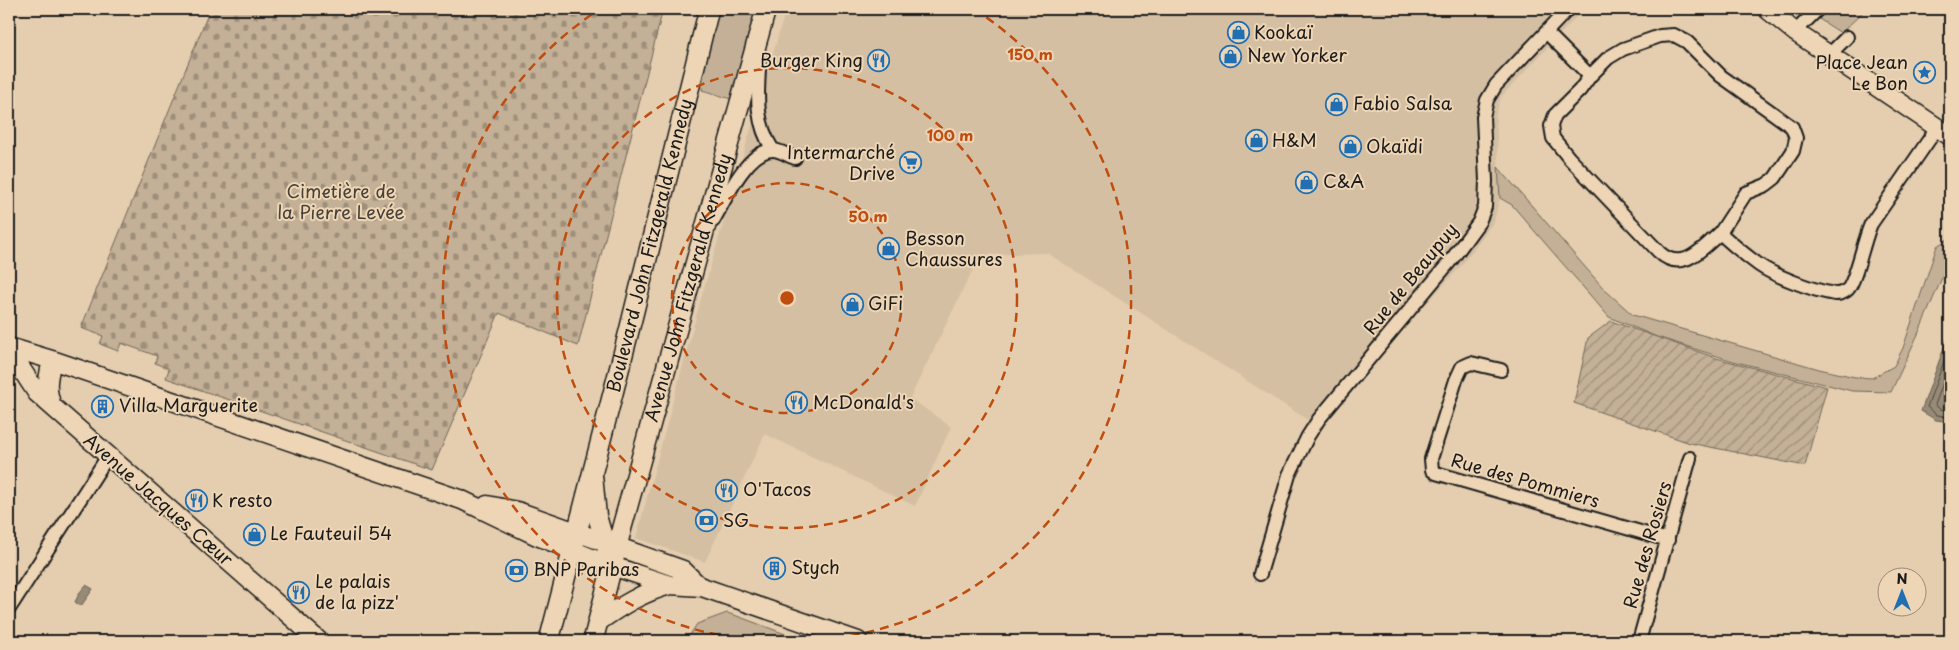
<svg xmlns="http://www.w3.org/2000/svg" width="1959" height="650" font-family="'Playpen Sans',sans-serif">
	<style>
		.built { fill: #d4bfa3 }
		.grass { fill: #c3b096; stroke: #706659 }
		.cemetery { fill: url(#cemetery-stones); stroke: #706659 }
		.garden { fill: url(#garden-furrows); stroke: #706659 }
		.water { fill: #978a76; stroke: #665e52 }
		.lines { fill: none; stroke-linecap: round; stroke-linejoin: round }
		.shore { stroke: #4d4840; stroke-width: 1 }
		.street-casing { stroke: #1c1c1c; stroke-width: 16 }
		.secondary-casing { stroke: #1c1c1c; stroke-width: 21 }
		.primary-casing { stroke: #1c1c1c; stroke-width: 22 }
		.street { stroke: #edd5b5; stroke-width: 12 }
		.secondary { stroke: #edd5b5; stroke-width: 18 }
		.primary { stroke: #edd5b5; stroke-width: 19 }
		.ring { fill: none; stroke: #bf4d0f; stroke-width: 2.5; stroke-dasharray: 9 6 }
		.labels { text-anchor: middle; stroke-width: 4; stroke-linejoin: round; paint-order: stroke }
		.poi-label { font-size: 18px; fill: #1c1c1c; stroke: #edd5b5; text-anchor: start }
		.park-label { font-size: 18px; fill: #46413a; stroke: #edd5b5 }
		.street-label { font-size: 18px; fill: #1c1c1c; stroke: #edd5b5 }
		.centre { fill: #bf4d0f; stroke: #edd5b5; stroke-width: 2.5 }
		.ring-label { font-size: 15px; text-anchor: middle; font-weight: bold; fill: #bf4d0f; stroke: #edd5b5; stroke-width: 4; stroke-linejoin: round; paint-order: stroke }
	</style>
	<defs>
		<pattern id="cemetery-stones" width="16" height="16" patternUnits="userSpaceOnUse" patternTransform="scale(1.25)"><rect width="16" height="16" fill="#c3b096"/><path d="M2 7V4a2 2 0 0 1 4 0v3zM10 15v-3a2 2 0 0 1 4 0v3z" fill="#9e8e7a"/></pattern>
		<pattern id="garden-furrows" width="10" height="10" patternUnits="userSpaceOnUse" patternTransform="scale(1.25)"><rect width="10" height="10" fill="#c3b096"/><path d="M-1 1l2-2M0 10L10 0M9 11l2-2" fill="none" stroke="#9e8e7a"/></pattern>
	</defs>
	<rect width="100%" height="100%" fill="#e5ceaf"/>
	<filter id="ink" filterUnits="userSpaceOnUse"><feTurbulence type="fractalNoise" baseFrequency=".02" numOctaves="2"/><feDisplacementMap in="SourceGraphic" scale="10" xChannelSelector="R" yChannelSelector="G"/><feConvolveMatrix kernelMatrix="1 2 1 2 8 2 1 2 1" color-interpolation-filters="sRGB"/></filter>
	<g filter="url(#ink)">
		<!-- built -->
		<path class="built" d="M786 9H1584L1501 97 1496 114 1500 198 1494 221 1461 266 1410 321 1322 429 1047 253 980 255 910 398 951 427 915 506 765 434 705 562 636 538 700 302Z"/>
		<!-- grass -->
		<path class="grass" d="M716 9H758L734 100 702 90 706 48Z
			M1829 9H1866L1841 33 1819 19Z
			M1498 167 1605 290 1633 315 1819 369 1855 377 1872 378 1894 366 1903 348 1937 246 1948 239 1950 235V259L1919 332 1891 392 1852 391 1733 361 1657 337 1609 317 1512 205 1500 198Z
			M727 613 737 616 804 641H686L697 624Z"/>
		<!-- cemetery -->
		<path class="cemetery" d="M210 9H663L578 346 499 313 432 470 166 378 169 369 155 363 157 356 121 343 118 351 100 344 103 336 81 328Z"/>
		<!-- garden -->
		<path class="garden" d="M1611 321 1716 358 1827 387 1805 466 1690 443 1574 403 1588 338Z"/>
		<!-- water -->
		<path class="water" d="M1950 331V422L1936 420 1921 411Z
			M86 585 93 589 81 606 75 602 80 592Z"/>
		<g class="lines">
			<!-- shore -->
			<path class="shore" d="M1950 345 1927 407 1937 415 1950 417
				M1950 363 1935 405 1940 409 1950 411"/>
			<defs>
				<path id="street" d="M1546 32 1590 76 1580 90 1555 115 1551 126 1553 138 1569 158 1659 252C1682 274 1703 248 1720 233 1732 244 1745 255 1759 265 1773 275 1812 290 1830 293 1836 295 1843 294 1848 289 1856 280 1864 239 1871 224L1937 128
					M1795 32 1818 9
					M760 54C758 90 753 119 773 150
					M1829 55 1847 37
					M1590 76 1608 58 1623 49 1660 36 1674 35 1687 42 1721 76 1792 127 1796 138 1793 151 1775 178 1766 185 1746 193 1720 233
					M713 221C724 202 747 150 773 150 779 150 789 156 795 158
					M1501 370 1471 363 1462 367 1456 380 1431 459 1432 470 1436 473 1668 540
					M1260 574 1289 475 1308 436 1319 419 1452 259 1479 222 1485 207 1486 181 1483 117 1487 100 1496 85 1568 9
					M9 609 108 456
					M1639 641 1690 458"/>
				<path id="secondary" d="M1767 9 1795 32 1950 136
					M9 347 52 360 462 500 537 536 612 566 670 585 702 587 858 641
					M12 348 22 370 37 393 319 641
					M52 406C45 388 48 378 52 360
					M593 475 597 516 607 550
					M487 505 517 511 683 570 699 586
					M598 622C621 606 643 592 670 585"/>
				<g id="primary">
					<path id="s1" d="M549 641 628 335 709 9"/>
					<path id="s2" d="M593 641 622 527 766 9"/>
				</g>
			</defs>
			<!-- street casing -->
			<use href="#street" class="street-casing"/>
			<!-- secondary casing -->
			<use href="#secondary" class="secondary-casing"/>
			<!-- primary casing -->
			<use href="#primary" class="primary-casing"/>
			<!-- street -->
			<use href="#street" class="street"/>
			<!-- secondary -->
			<use href="#secondary" class="secondary"/>
			<!-- primary -->
			<use href="#primary" class="primary"/>
		</g>
	</g>
	<!-- distance rings -->
	<g class="ring">
		<circle cx="787" cy="298" r="115"/>
		<circle cx="787" cy="298" r="230"/>
		<path d="M763 641A344 344 0 0 1 600 9M974 9A344 344 0 0 1 811 641"/>
	</g>
	<!-- icons -->
	<defs>
		<symbol id="shop-ring" viewBox="-11 -11 22 22"><circle r="9.5" fill="#edd5b5" stroke="#1f6fb2" stroke-width="1.5"/><path d="M-5-2.5h2.3a2.7 3.5 0 0 1 5.4 0H5L5.5 6h-11ZM-1.5-2.5h3a1.5 2.3 0 0 0-3 0Z" fill="#1f6fb2"/></symbol>
		<symbol id="restaurant-ring" viewBox="-11 -11 22 22"><circle r="9.5" fill="#edd5b5" stroke="#1f6fb2" stroke-width="1.5"/><path d="M-5-6h1v4h1v-4h1v4h1v-4h1v5L-1.5 .5V6h-2V.5L-5-1ZM5-6V6H3V1.5H1.5Q1.5-4 5-6Z" fill="#1f6fb2"/></symbol>
		<symbol id="sight-ring" viewBox="-11 -11 22 22"><circle r="9.5" fill="#edd5b5" stroke="#1f6fb2" stroke-width="1.5"/><path d="M0-6L1.8-2.2L6-1.7L2.9 1.2L3.7 5.4L0 3.3L-3.7 5.4L-2.9 1.2L-6-1.7L-1.8-2.2Z" fill="#1f6fb2"/></symbol>
		<symbol id="supermarket-ring" viewBox="-11 -11 22 22"><circle r="9.5" fill="#edd5b5" stroke="#1f6fb2" stroke-width="1.5"/><path d="M-6-5.5h2.5l.6 2H6L4.5 2H-2.5L-4.4-4H-6ZM-1.5 3.2a1.3 1.3 0 1 0 .1 0ZM3 3.2a1.3 1.3 0 1 0 .1 0Z" fill="#1f6fb2"/></symbol>
		<symbol id="building-ring" viewBox="-11 -11 22 22"><circle r="9.5" fill="#edd5b5" stroke="#1f6fb2" stroke-width="1.5"/><path d="M-4-6H4V6H1V3H-1V6H-4ZM-2.5-4.3h1.7v1.8h-1.7ZM.8-4.3h1.7v1.8H.8ZM-2.5-1h1.7V.8h-1.7ZM.8-1h1.7V.8H.8Z" fill="#1f6fb2"/></symbol>
		<symbol id="bank-ring" viewBox="-11 -11 22 22"><circle r="9.5" fill="#edd5b5" stroke="#1f6fb2" stroke-width="1.5"/><path d="M-6-4H6V4H-6ZM0-2.3a2.3 2.3 0 1 0 0 4.6a2.3 2.3 0 1 0 0-4.6Z" fill="#1f6fb2"/></symbol>
	</defs>
	<g fill-rule="evenodd">
		<use href="#shop-ring" x="1226" y="20" width="25" height="25"/>
		<use href="#shop-ring" x="1218" y="44" width="25" height="25"/>
		<use href="#restaurant-ring" x="866" y="48" width="25" height="25"/>
		<use href="#sight-ring" x="1912" y="60" width="25" height="25"/>
		<use href="#shop-ring" x="1324" y="92" width="25" height="25"/>
		<use href="#shop-ring" x="1244" y="128" width="25" height="25"/>
		<use href="#shop-ring" x="1338" y="134" width="25" height="25"/>
		<use href="#supermarket-ring" x="898" y="150" width="25" height="25"/>
		<use href="#shop-ring" x="1294" y="170" width="25" height="25"/>
		<use href="#shop-ring" x="876" y="236" width="25" height="25"/>
		<use href="#shop-ring" x="840" y="292" width="25" height="25"/>
		<use href="#restaurant-ring" x="784" y="390" width="25" height="25"/>
		<use href="#building-ring" x="90" y="394" width="25" height="25"/>
		<use href="#restaurant-ring" x="714" y="478" width="25" height="25"/>
		<use href="#restaurant-ring" x="184" y="488" width="25" height="25"/>
		<use href="#bank-ring" x="694" y="508" width="25" height="25"/>
		<use href="#shop-ring" x="242" y="522" width="25" height="25"/>
		<use href="#building-ring" x="762" y="556" width="25" height="25"/>
		<use href="#bank-ring" x="504" y="558" width="25" height="25"/>
		<use href="#restaurant-ring" x="286" y="580" width="25" height="25"/>
	</g>
	<g class="labels">
		<!-- poi labels -->
		<g class="poi-label">
			<text x="1254" y="39">Kookaï</text>
			<text x="1247" y="62">New Yorker</text>
			<text x="863" y="67" text-anchor="end">Burger King</text>
			<text x="1908" y="69" text-anchor="end">Place Jean<tspan x="1908" dy="21">Le Bon</tspan></text>
			<text x="1353" y="110">Fabio Salsa</text>
			<text x="1272" y="147">H&amp;M</text>
			<text x="1366" y="153">Okaïdi</text>
			<text x="895" y="159" text-anchor="end">Intermarché<tspan x="895" dy="21">Drive</tspan></text>
			<text x="1323" y="188">C&amp;A</text>
			<text x="905" y="245">Besson<tspan x="905" dy="21">Chaussures</tspan></text>
			<text x="868" y="310">GiFi</text>
			<text x="813" y="409">McDonald's</text>
			<text x="119" y="412">Villa Marguerite</text>
			<text x="743" y="496">O'Tacos</text>
			<text x="212" y="507">K resto</text>
			<text x="723" y="527">SG</text>
			<text x="270" y="540">Le Fauteuil 54</text>
			<text x="791" y="574">Stych</text>
			<text x="533" y="576">BNP Paribas</text>
			<text x="315" y="588">Le palais<tspan x="315" dy="21">de la pizz'</tspan></text>
		</g>
		<!-- park labels -->
		<g class="park-label">
			<text x="341" y="198">Cimetière de<tspan x="341" dy="21">la Pierre Levée</tspan></text>
		</g>
		<!-- street labels -->
		<g class="street-label">
			<text dy="6" stroke="none"><textPath href="#s1" startOffset="408">Boulevard John Fitzgerald Kennedy</textPath></text>
			<text transform="translate(1411 279) rotate(-51)" y="6">Rue de Beaupuy</text>
			<text dy="6" stroke="none"><textPath href="#s2" startOffset="366">Avenue John Fitzgerald Kennedy</textPath></text>
			<text transform="translate(1525 481) rotate(16)" y="6">Rue des Pommiers</text>
			<text transform="translate(158 500) rotate(41)" y="6">Avenue Jacques Cœur</text>
			<text transform="translate(1648 545) rotate(-74)" y="6">Rue des Rosiers</text>
		</g>
	</g>
	<circle cx="787" cy="298" r="8" class="centre"/>
	<g class="ring-label">
		<text x="1030" y="60">150 m</text>
		<text x="950" y="141">100 m</text>
		<text x="868" y="222">50 m</text>
	</g>
	<!-- margin -->
	<rect width="1959" height="650" fill="none" stroke="#edd5b5" stroke-width="30"/>
	<rect x="15" y="15" width="1929" height="620" fill="none" stroke="#1c1c1c" stroke-width="2" filter="url(#ink)"/>
	<!-- north arrow -->
	<g transform="translate(1902 592)"><circle r="24" fill="#edd5b5" stroke="#998b78"/>
	<path d="M0-4L9 19L0 12L-9 19Z" fill="#1f6fb2"/>
	<text y="-8" font-size="14" font-weight="bold" text-anchor="middle" fill="#1c1c1c">N</text>
	</g>
</svg>
